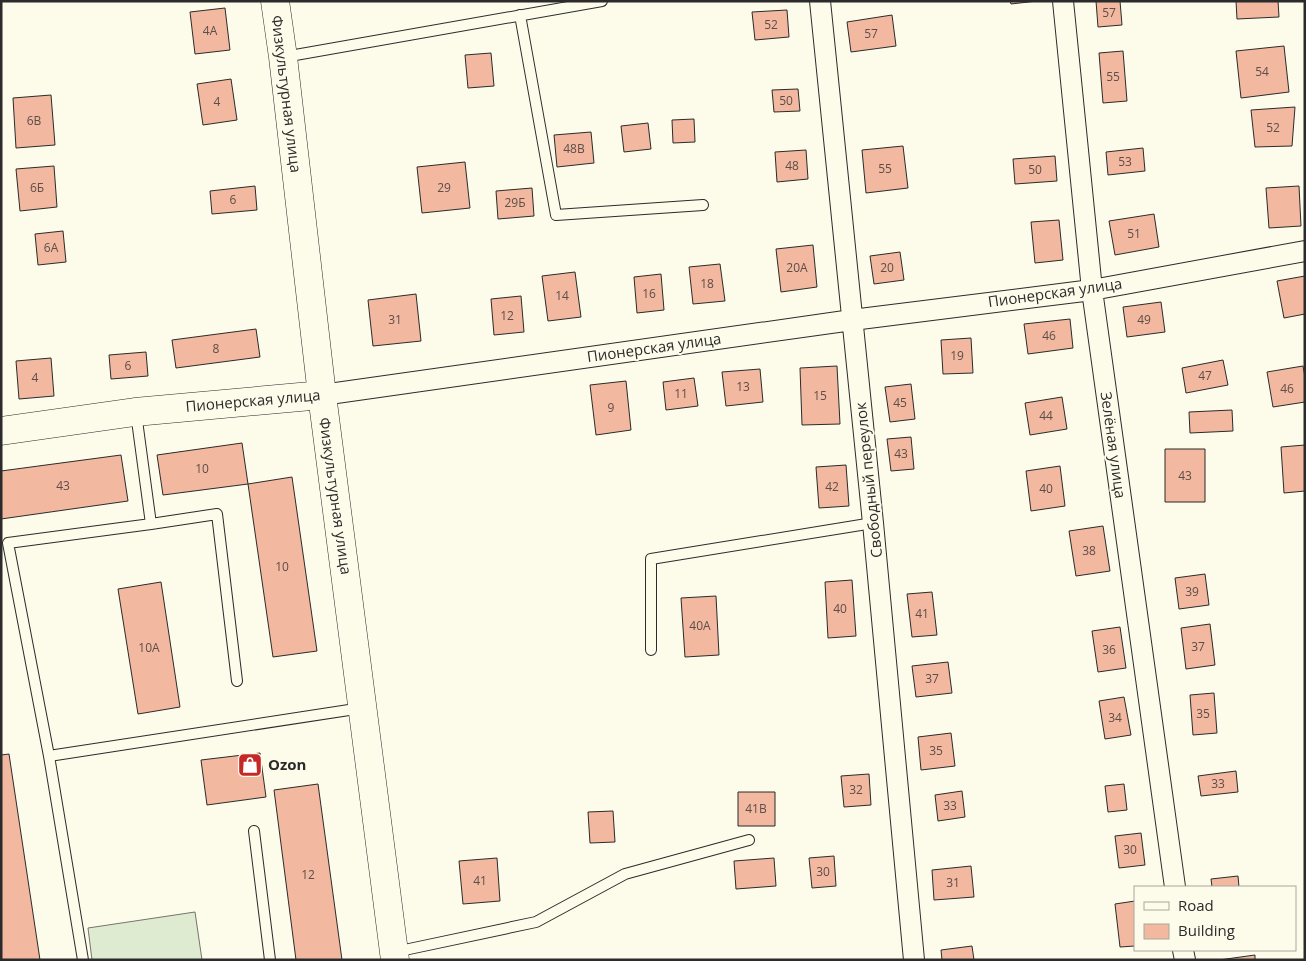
<svg xmlns="http://www.w3.org/2000/svg" width="1306" height="961" font-family="'Open Sans',sans-serif">
	<style>
		.grass { fill: #deebd1; stroke: #74746e }
		.building { fill: #f2b8a0; stroke: #2b2b2b }
		.lines { fill: none; stroke-linecap: round; stroke-linejoin: round }
		.lane-casing { stroke: #2b2b2b; stroke-width: 12 }
		.street-casing { stroke: #2b2b2b; stroke-width: 22 }
		.secondary-casing { stroke: #2b2b2b; stroke-width: 29 }
		.lane { stroke: #fdfbea; stroke-width: 10 }
		.street { stroke: #fdfbea; stroke-width: 20 }
		.secondary { stroke: #fdfbea; stroke-width: 28 }
		.labels { text-anchor: middle; stroke-width: 4; stroke-linejoin: round; paint-order: stroke }
		.number-label { font-size: 12px; fill: #5d4e48 }
		.street-label { font-size: 15px; fill: #2b2b2b; stroke: #fdfbea }
		.poi-label { font-size: 15px; font-weight: bold; fill: #2b2b2b; stroke: #fdfbea; text-anchor: start }
	</style>
	<rect width="100%" height="100%" fill="#fdfbea"/>
	<!-- grass -->
	<path class="grass" d="M195 912 202 960H92L88 928Z"/>
	<!-- building -->
	<path class="building" d="M1010 1H1037L1011 4Z
		M1096 1H1120L1122 25 1098 27Z
		M1236 1H1278L1279 17 1237 19Z
		M225 8 230 50 195 54 190 12Z
		M787 10 789 37 755 40 752 12Z
		M892 15 896 46 851 52 847 22Z
		M1284 46 1289 92 1241 98 1236 51Z
		M1123 51 1127 101 1103 103 1099 53Z
		M491 53 494 86 468 88 465 55Z
		M231 79 237 120 203 125 197 84Z
		M798 89 800 111 774 112 772 90Z
		M51 95 55 145 16 148 13 98Z
		M1295 107 1292 146 1255 147 1251 110Z
		M694 119 695 142 673 143 672 120Z
		M648 123 651 149 624 152 621 126Z
		M591 132 594 163 557 167 554 135Z
		M903 146 908 188 866 193 862 150Z
		M1143 148 1145 171 1108 175 1106 152Z
		M806 150 808 179 777 182 775 152Z
		M1055 156 1057 181 1015 184 1013 159Z
		M465 162 470 208 422 213 417 167Z
		M54 166 57 207 20 211 16 169Z
		M255 186 257 210 212 214 210 191Z
		M1299 186 1301 226 1269 228 1266 188Z
		M532 188 534 216 498 219 496 191Z
		M1154 214 1159 247 1115 255 1109 221Z
		M1059 220 1063 260 1035 263 1031 222Z
		M63 231 66 262 38 265 35 234Z
		M813 245 817 287 781 292 776 249Z
		M900 252 904 280 874 284 870 256Z
		M720 264 725 301 693 304 689 267Z
		M575 272 581 317 548 321 542 276Z
		M661 274 664 310 637 313 634 277Z
		M1305 276V314L1284 318 1277 281Z
		M416 294 421 341 373 346 368 300Z
		M521 296 524 332 494 335 491 299Z
		M1161 302 1165 332 1127 337 1123 307Z
		M1070 319 1073 348 1028 354 1024 324Z
		M256 329 260 357 176 368 172 340Z
		M971 338 973 373 943 374 941 340Z
		M146 352 148 376 111 379 109 355Z
		M51 358 54 396 19 399 16 361Z
		M1223 360 1228 385 1186 393 1182 368Z
		M837 366 840 424 802 425 800 368Z
		M1303 366 1305 377V402L1273 407 1267 372Z
		M760 369 763 402 726 406 722 372Z
		M694 378 698 406 666 410 663 382Z
		M626 381 631 430 596 435 590 385Z
		M911 384 915 419 890 422 885 387Z
		M1062 397 1067 429 1030 435 1025 403Z
		M1232 410 1233 431 1190 433 1189 412Z
		M911 437 914 469 891 471 887 439Z
		M242 443 248 484 163 495 157 455Z
		M1305 445V491L1284 493 1281 447Z
		M1165 449H1205V502H1165Z
		M121 455 128 501 1 519V471Z
		M846 465 849 506 819 508 816 467Z
		M1060 466 1065 506 1031 511 1026 471Z
		M292 477 317 651 273 657 248 484Z
		M1103 526 1110 571 1076 576 1069 531Z
		M1205 574 1209 605 1179 609 1175 578Z
		M852 580 856 636 828 638 825 582Z
		M161 582 180 707 138 714 118 589Z
		M932 592 937 635 912 637 907 594Z
		M716 596 719 655 685 657 681 598Z
		M1210 624 1215 665 1186 669 1181 628Z
		M1120 627 1126 668 1098 672 1092 631Z
		M948 662 952 693 916 697 912 666Z
		M1214 693 1217 733 1193 735 1190 695Z
		M1124 697 1131 735 1105 739 1099 701Z
		M951 733 955 766 921 770 918 737Z
		M260 753 266 797 207 805 201 760Z
		M9 754 40 960H1V755Z
		M1236 771 1238 792 1201 796 1198 776Z
		M869 774 871 805 844 807 841 776Z
		M318 784 342 960H296L274 790Z
		M1124 784 1127 810 1108 812 1105 786Z
		M962 791 965 817 938 821 935 795Z
		M738 792H775V826H738Z
		M613 811 615 842 590 843 588 812Z
		M1141 833 1145 865 1119 868 1115 836Z
		M834 856 836 886 812 888 809 858Z
		M497 858 500 901 463 904 459 861Z
		M774 858 776 886 736 889 734 861Z
		M971 866 974 897 934 900 932 870Z
		M1238 876 1239 887H1212L1211 879Z
		M1135 901V946L1120 947 1115 904Z
		M972 946 974 960H942L941 950Z
		M1255 955V960H1219Z"/>
	<g class="lines">
		<defs>
			<path id="lane" d="M520 15 556 215 703 205
				M284 57 602 1
				M151 524 217 514 237 681
				M651 650V559L873 523
				M49 756 362 708
				M254 831 270 960
				M395 952 536 922 625 874 749 840
				M83 960 49 756 8 543 151 524 136 413"/>
			<path id="street" d="M820 1 873 523 914 960
				M1063 1 1092 290 1175 887
				M322 395 852 320 1092 290 1305 251
				M1183 950 1185 960"/>
			<path id="secondary" d="M275 1 283 57 322 395 395 960
				M1 431 135 412 322 395"/>
		</defs>
		<!-- lane casing -->
		<use href="#lane" class="lane-casing"/>
		<!-- street casing -->
		<use href="#street" class="street-casing"/>
		<!-- secondary casing -->
		<use href="#secondary" class="secondary-casing"/>
		<!-- lane -->
		<use href="#lane" class="lane"/>
		<!-- street -->
		<use href="#street" class="street"/>
		<!-- secondary -->
		<use href="#secondary" class="secondary"/>
	</g>
	<!-- icons -->
	<defs>
		<symbol id="shop-square" viewBox="-11 -11 22 22"><rect x="-9" y="-9" width="18" height="18" rx="4" fill="#c62828" stroke="#fdfbea"/><path d="M-5-2.5h2.3a2.7 3.5 0 0 1 5.4 0H5L5.5 6h-11ZM-1.5-2.5h3a1.5 2.3 0 0 0-3 0Z" fill="#fff"/></symbol>
	</defs>
	<g fill-rule="evenodd">
		<use href="#shop-square" x="236" y="751" width="28" height="28"/>
	</g>
	<g class="labels">
		<!-- number labels -->
		<g class="number-label">
			<text x="1109" y="17">57</text>
			<text x="771" y="29">52</text>
			<text x="210" y="35">4А</text>
			<text x="871" y="38">57</text>
			<text x="1262" y="76">54</text>
			<text x="1113" y="81">55</text>
			<text x="786" y="105">50</text>
			<text x="217" y="106">4</text>
			<text x="34" y="125">6В</text>
			<text x="1273" y="132">52</text>
			<text x="574" y="153">48В</text>
			<text x="1125" y="166">53</text>
			<text x="792" y="170">48</text>
			<text x="885" y="173">55</text>
			<text x="1035" y="174">50</text>
			<text x="37" y="192">6Б</text>
			<text x="444" y="192">29</text>
			<text x="233" y="204">6</text>
			<text x="515" y="207">29Б</text>
			<text x="1134" y="238">51</text>
			<text x="51" y="252">6А</text>
			<text x="797" y="272">20А</text>
			<text x="887" y="272">20</text>
			<text x="707" y="288">18</text>
			<text x="649" y="298">16</text>
			<text x="562" y="300">14</text>
			<text x="507" y="320">12</text>
			<text x="395" y="324">31</text>
			<text x="1144" y="324">49</text>
			<text x="1049" y="340">46</text>
			<text x="216" y="353">8</text>
			<text x="957" y="360">19</text>
			<text x="128" y="370">6</text>
			<text x="1205" y="380">47</text>
			<text x="35" y="382">4</text>
			<text x="743" y="391">13</text>
			<text x="1287" y="393">46</text>
			<text x="681" y="398">11</text>
			<text x="820" y="400">15</text>
			<text x="900" y="407">45</text>
			<text x="611" y="412">9</text>
			<text x="1046" y="420">44</text>
			<text x="901" y="458">43</text>
			<text x="202" y="473">10</text>
			<text x="1185" y="480">43</text>
			<text x="63" y="490">43</text>
			<text x="832" y="491">42</text>
			<text x="1046" y="493">40</text>
			<text x="1089" y="555">38</text>
			<text x="282" y="571">10</text>
			<text x="1192" y="596">39</text>
			<text x="840" y="613">40</text>
			<text x="922" y="618">41</text>
			<text x="700" y="630">40А</text>
			<text x="1198" y="651">37</text>
			<text x="149" y="652">10А</text>
			<text x="1109" y="654">36</text>
			<text x="932" y="683">37</text>
			<text x="1203" y="718">35</text>
			<text x="1115" y="722">34</text>
			<text x="936" y="755">35</text>
			<text x="1218" y="788">33</text>
			<text x="856" y="794">32</text>
			<text x="950" y="810">33</text>
			<text x="756" y="813">41В</text>
			<text x="1130" y="854">30</text>
			<text x="823" y="876">30</text>
			<text x="308" y="879">12</text>
			<text x="480" y="885">41</text>
			<text x="953" y="887">31</text>
		</g>
		<!-- street labels -->
		<g class="street-label">
			<text transform="translate(286 94) rotate(83)" y="5">Физкультурная улица</text>
			<text transform="translate(1055 293) rotate(-8)" y="5">Пионерская улица</text>
			<text transform="translate(654 348) rotate(-8)" y="5">Пионерская улица</text>
			<text transform="translate(253 401) rotate(-5)" y="5">Пионерская улица</text>
			<text transform="translate(1113 445) rotate(82)" y="5">Зелёная улица</text>
			<text transform="translate(869 480) rotate(-96)" y="5">Свободный переулок</text>
			<text transform="translate(335 496) rotate(82)" y="5">Физкультурная улица</text>
		</g>
		<!-- poi labels -->
		<g class="poi-label">
			<text x="268" y="770">Ozon</text>
		</g>
	</g>
	<!-- border -->
	<rect width="1306" height="961" fill="none" stroke="#2b2b2b" stroke-width="5"/>
	<!-- legend -->
	<rect x="1134" y="886" width="162" height="65" fill="#fdfbea" stroke="#a9a89e"/>
	<rect x="1144" y="902" width="25" height="8" fill="#fdfbea" stroke="#a9a89e"/>
	<text x="1178" y="911" font-size="15" fill="#2b2b2b">Road</text>
	<rect x="1144" y="924" width="25" height="15" fill="#f2b8a0" stroke="#a9a89e"/>
	<text x="1178" y="936" font-size="15" fill="#2b2b2b">Building</text>
</svg>
